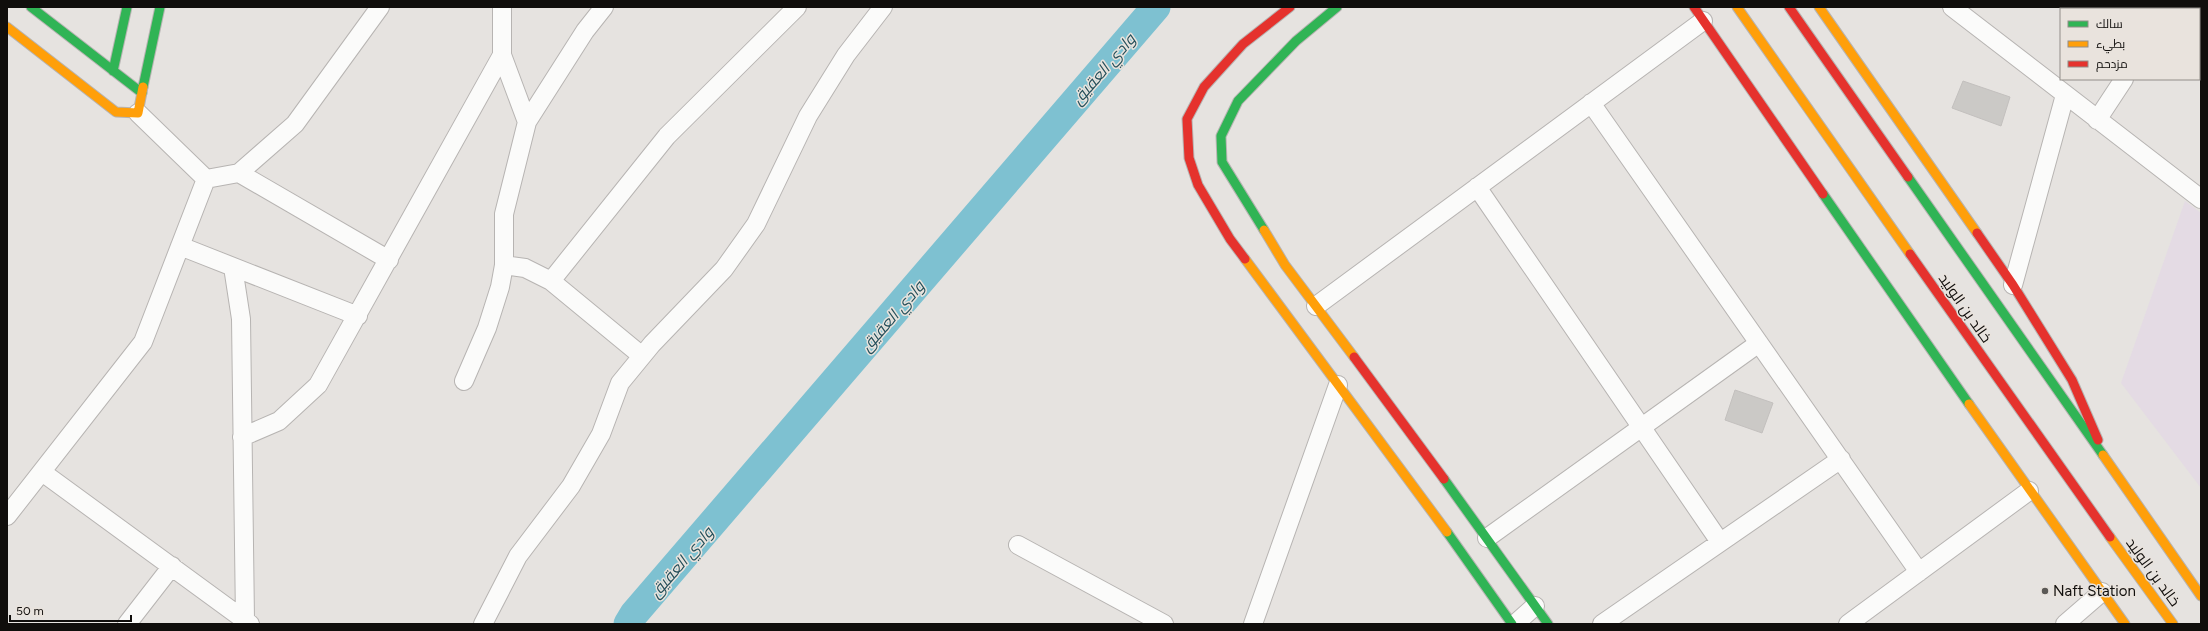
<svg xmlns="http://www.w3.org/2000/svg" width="2208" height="631" font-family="Figtree,Cairo,sans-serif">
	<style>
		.commercial { fill: #e4dbe4 }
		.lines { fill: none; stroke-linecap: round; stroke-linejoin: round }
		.river { stroke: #7ec1d1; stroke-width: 29 }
		.building { fill: #cbc9c6; stroke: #c3c0be }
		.street-casing { stroke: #b7b4b2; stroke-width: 20 }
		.fast-casing { stroke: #b7b4b2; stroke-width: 11 }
		.slow-casing { stroke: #b7b4b2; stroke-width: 11 }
		.jam-casing { stroke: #b7b4b2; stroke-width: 11 }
		.street { stroke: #fbfbfa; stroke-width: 18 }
		.fast { stroke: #30b455; stroke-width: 9 }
		.slow { stroke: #ff9f0a; stroke-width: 9 }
		.jam { stroke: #e5322d; stroke-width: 9 }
		.poi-dot { fill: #5b5956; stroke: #e9e3dd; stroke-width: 1.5 }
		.labels { text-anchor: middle; stroke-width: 3; stroke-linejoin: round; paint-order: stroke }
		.street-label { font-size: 15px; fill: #100e0c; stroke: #e9e3dd }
		.poi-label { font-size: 15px; fill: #100e0c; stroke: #e9e3dd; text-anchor: start }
		.water-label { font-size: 16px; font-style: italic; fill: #244f5a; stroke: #e9e3dd }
	</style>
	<rect width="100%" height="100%" fill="#e6e3e0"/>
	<!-- commercial -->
	<path class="commercial" d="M2185 201 2201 213V488L2121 383Z"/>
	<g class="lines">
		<!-- river -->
		<path class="river" d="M628 624 634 614 1156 7"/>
	</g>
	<!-- building -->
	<path class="building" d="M1963 81 2010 97 2001 126 1952 108Z
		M1735 390 1773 403 1762 433 1725 420Z"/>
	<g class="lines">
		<defs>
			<path id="street" d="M1952 7 2201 199
				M2142 7 2145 9
				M2171 9 2172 7
				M1591 103 1919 572
				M2097 120 2124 79
				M527 122 585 31 604 7
				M239 173 389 260
				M206 179 239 173 295 124 380 7
				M1477 187 1720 542
				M180 246 358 316
				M504 265 525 268 551 281 642 356
				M233 267 241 319 245 620
				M551 281 667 136 797 7
				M2013 285 2065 95
				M1316 306 1703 21
				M464 381 487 328 500 287 504 265V214L527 122 502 55V7
				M242 437 279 421 318 385 502 55
				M42 472 250 624
				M7 516 143 342 206 179 138 113
				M1487 538 1759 343
				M1018 545 1164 624
				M127 624 172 566
				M483 624 518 556 571 486 601 434 620 383 652 344 724 269 756 224 808 116 846 55 883 7
				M1253 624 1338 385
				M1515 624 1535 606
				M1602 624 1841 459
				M1848 624 2029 491
				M2065 624 2102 592"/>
			<path id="fast" d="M31 7 142 93
				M113 71 127 7
				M143 87 160 7
				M1908 177 2103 455
				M1823 194 1969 404
				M1264 230 1222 162 1221 136 1238 101 1296 41 1337 7
				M1444 479 1548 624
				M1447 532 1512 624"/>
			<path id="slow" d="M1737 7 1910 254
				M1819 7 1977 233
				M7 27 116 112 138 113 143 87
				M1264 230 1285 265 1354 357
				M1245 259 1447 532
				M1969 404 2125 624
				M2103 455 2201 596
				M2110 537 2173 624"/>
			<path id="jam" d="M1694 7 1823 194
				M1789 7 1908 177
				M1977 233 2013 285 2072 380 2098 440
				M1910 254 2110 537
				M1245 259 1230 239 1198 185 1189 158 1187 119 1204 87 1243 44 1290 7
				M1354 357 1444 479"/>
		</defs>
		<!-- street casing -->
		<use href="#street" class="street-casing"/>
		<!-- fast casing -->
		<use href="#fast" class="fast-casing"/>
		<!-- slow casing -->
		<use href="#slow" class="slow-casing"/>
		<!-- jam casing -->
		<use href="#jam" class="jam-casing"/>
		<!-- street -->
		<use href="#street" class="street"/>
		<!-- fast -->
		<use href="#fast" class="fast"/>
		<!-- slow -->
		<use href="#slow" class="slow"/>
		<!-- jam -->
		<use href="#jam" class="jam"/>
	</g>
	<!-- markers -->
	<circle class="poi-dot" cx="2045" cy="591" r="4"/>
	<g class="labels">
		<!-- street labels -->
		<g class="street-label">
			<text transform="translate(1965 308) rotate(55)" y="5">خالد بن الوليد</text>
			<text transform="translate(2153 572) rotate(54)" y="5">خالد بن الوليد</text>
		</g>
		<!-- poi labels -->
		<g class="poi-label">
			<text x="2053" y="596">Naft Station</text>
		</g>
		<!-- water labels -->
		<g class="water-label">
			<text transform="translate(1103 69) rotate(-49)" y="6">وادي العقيق</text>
			<text transform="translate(892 316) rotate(-49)" y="6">وادي العقيق</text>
			<text transform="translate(681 562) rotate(-49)" y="6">وادي العقيق</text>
		</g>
	</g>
	<!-- border -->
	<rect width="2208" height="631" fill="none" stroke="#100e0c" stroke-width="16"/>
	<!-- legend -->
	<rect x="2060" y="8" width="140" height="72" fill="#e9e3dd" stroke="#928e89"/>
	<rect x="2068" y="21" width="20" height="6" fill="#30b455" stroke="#928e89"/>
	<text x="2096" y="28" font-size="12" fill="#100e0c">سالك</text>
	<rect x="2068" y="41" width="20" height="6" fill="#ff9f0a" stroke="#928e89"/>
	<text x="2096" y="48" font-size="12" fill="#100e0c">بطيء</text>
	<rect x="2068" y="61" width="20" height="6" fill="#e5322d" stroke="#928e89"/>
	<text x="2096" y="68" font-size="12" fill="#100e0c">مزدحم</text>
	<!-- scale -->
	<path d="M10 615v6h121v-6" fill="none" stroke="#100e0c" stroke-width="2"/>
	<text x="16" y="615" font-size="12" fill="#100e0c" stroke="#e9e3dd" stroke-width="3" paint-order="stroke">50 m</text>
</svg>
